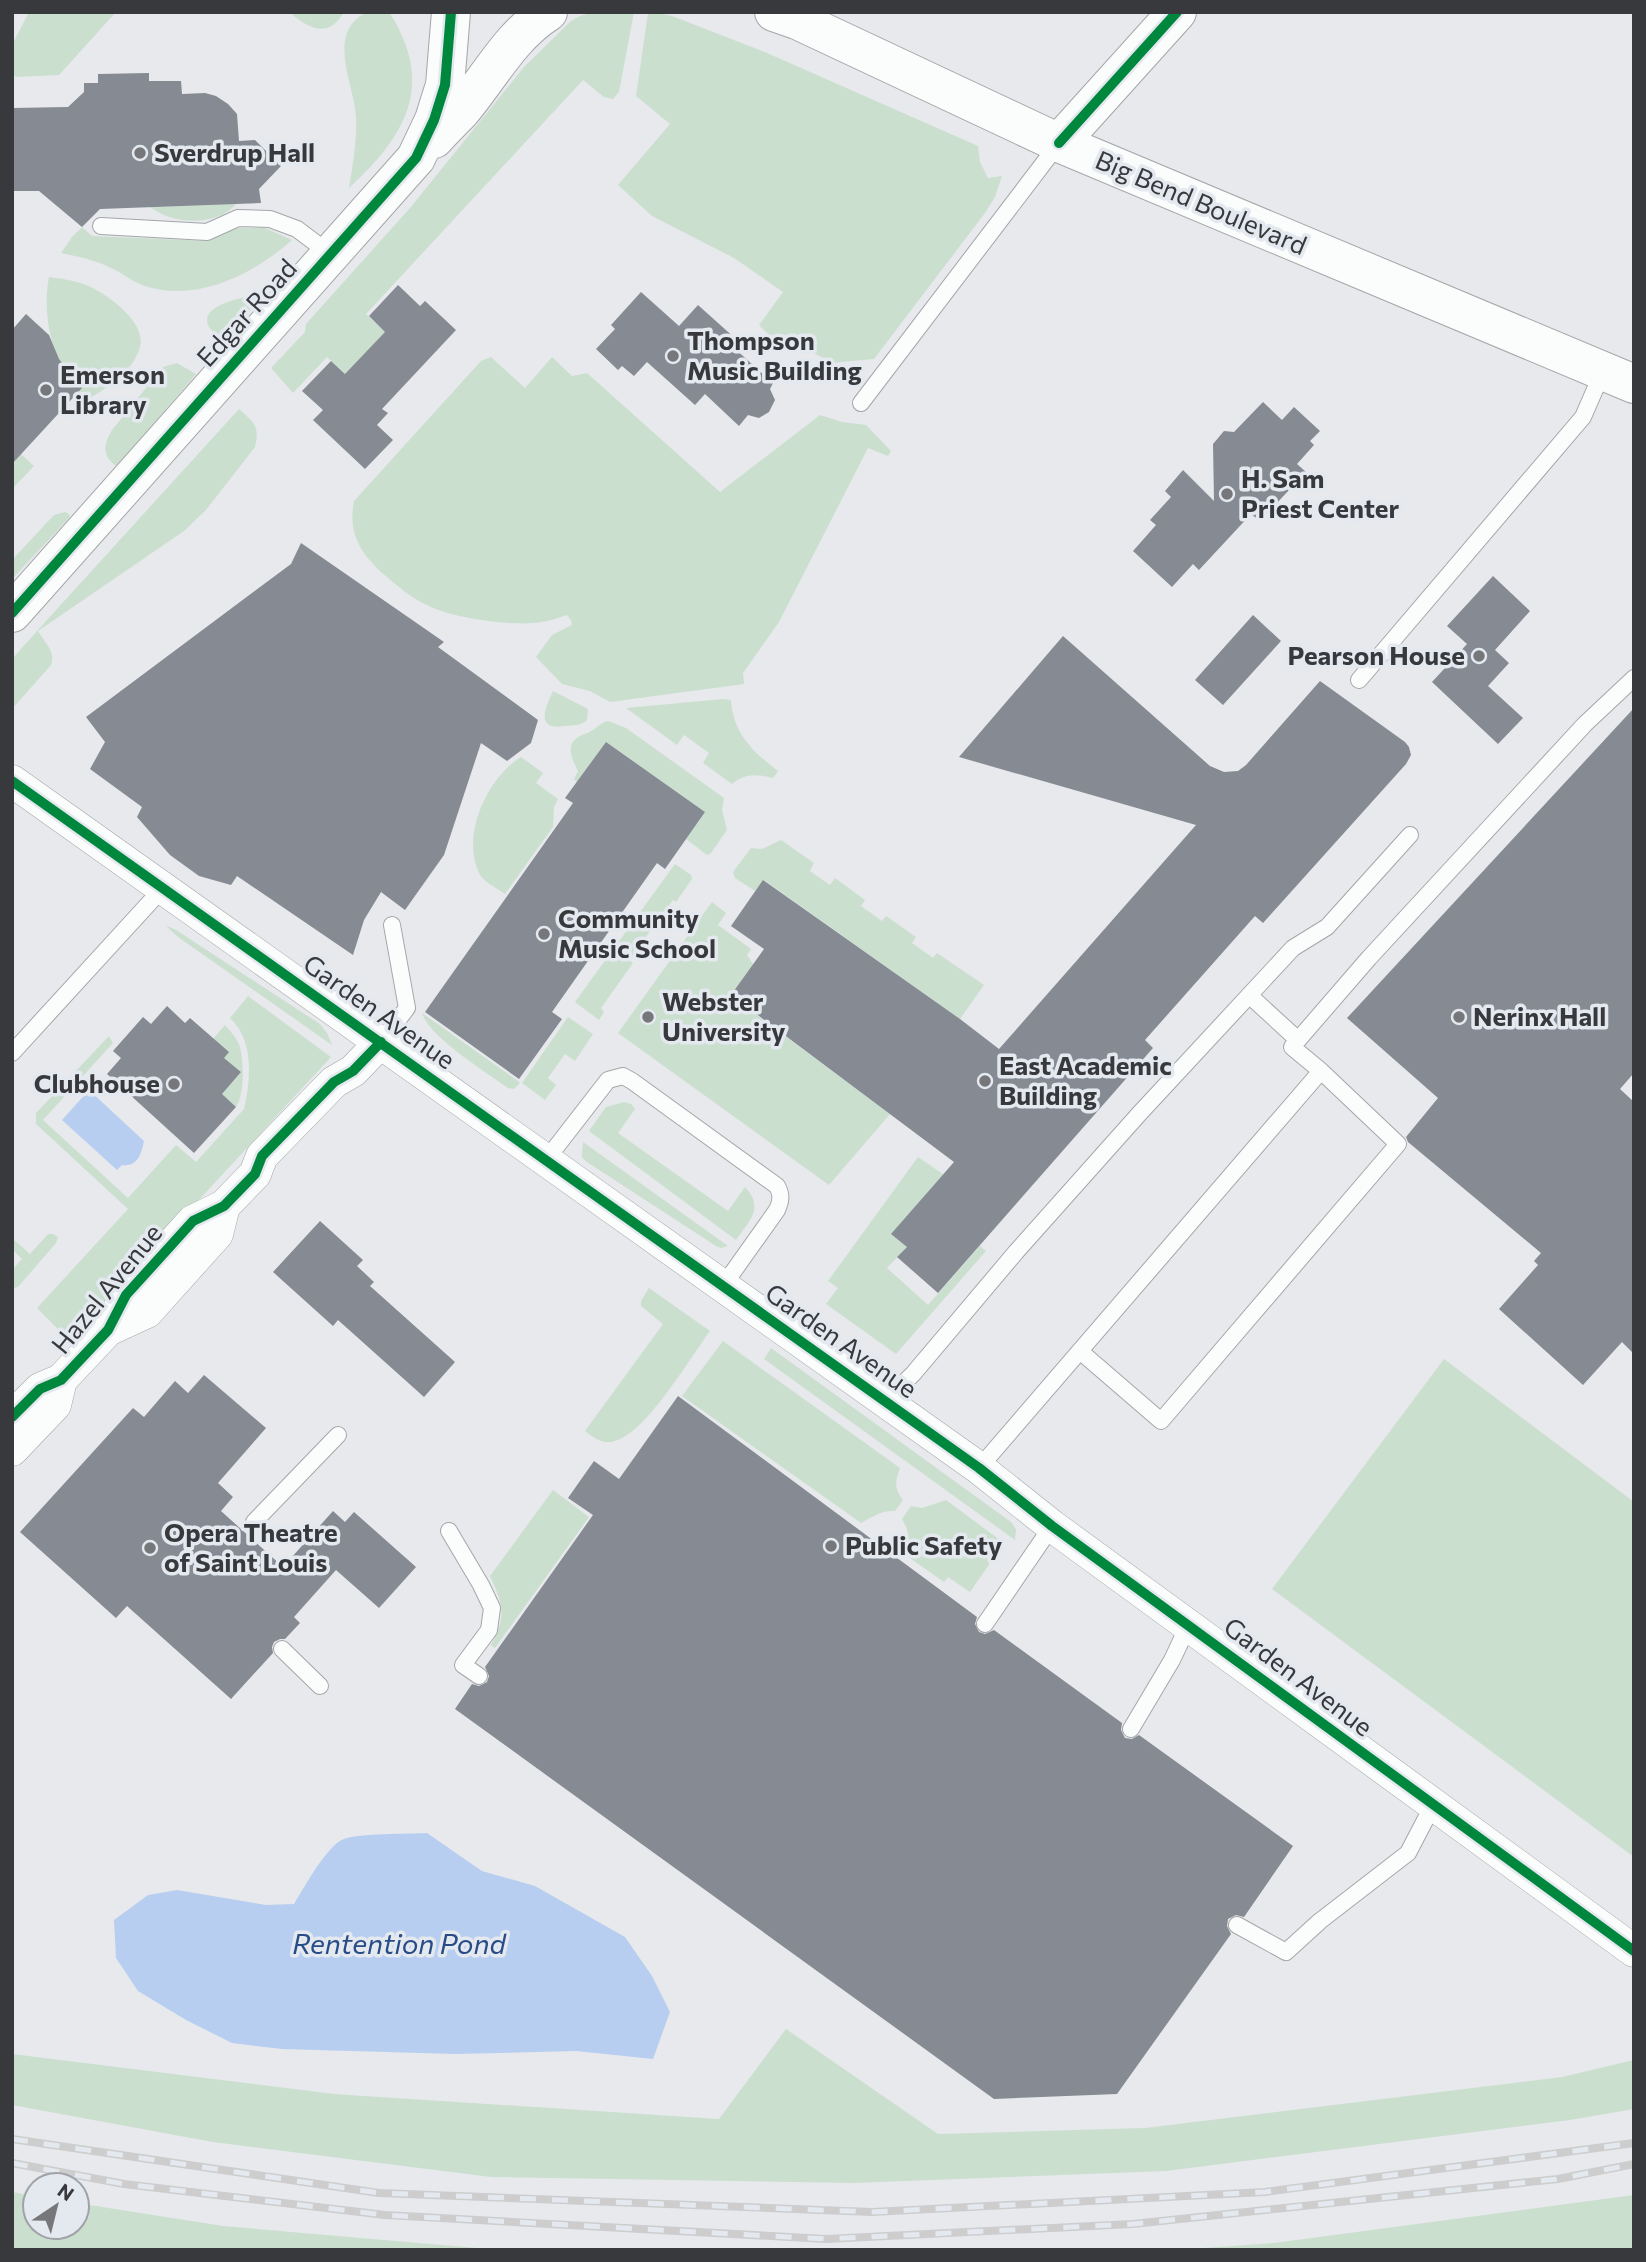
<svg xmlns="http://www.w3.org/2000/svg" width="1646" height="2262" font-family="Commissioner,sans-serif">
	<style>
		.green { fill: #cbdfcf }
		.water { fill: #b8cef1 }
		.building { fill: #858a93 }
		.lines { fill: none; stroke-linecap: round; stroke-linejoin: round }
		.lane-casing { stroke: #a4a6a8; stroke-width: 18 }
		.street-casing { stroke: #a4a6a8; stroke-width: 33 }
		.secondary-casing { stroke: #a4a6a8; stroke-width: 40 }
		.lane { stroke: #fbfcfc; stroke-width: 16 }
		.street { stroke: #fbfcfc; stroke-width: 32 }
		.secondary { stroke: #fbfcfc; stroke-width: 38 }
		.rail-casing { stroke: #cdcdcd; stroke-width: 8 }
		.rail { stroke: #e4e8ef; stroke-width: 5; stroke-dasharray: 16; stroke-linecap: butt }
		.cycleway-casing { stroke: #e4e8ef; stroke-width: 15 }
		.cycleway { stroke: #00873e; stroke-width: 10 }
		.poi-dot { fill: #75777a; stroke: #e4e8ef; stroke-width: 2.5 }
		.labels { text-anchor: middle; stroke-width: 7; stroke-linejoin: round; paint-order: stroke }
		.poi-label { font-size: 26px; font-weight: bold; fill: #38393c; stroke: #e4e8ef; text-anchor: start }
		.street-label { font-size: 26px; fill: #38393c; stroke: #e4e8ef }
		.water-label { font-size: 28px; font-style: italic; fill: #284c87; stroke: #e4e8ef }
	</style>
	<rect width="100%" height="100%" fill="#e7e9ec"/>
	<!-- green -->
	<path class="green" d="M29 12H116L59 75 16 77 12 74V45Z
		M289 12H344C328 40 308 28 289 12Z
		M367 12H389C436 85 406 135 349 188 353 164 357 141 356 117 354 83 325 33 367 12Z
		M594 12H634L619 92 613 99 604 97 583 80 366 314 390 336C370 347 358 357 350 378L327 357 293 393 271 368 305 332 306 324 410 208 524 67 571 21 580 16Z
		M653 12 672 16 767 53 978 146 980 162 988 178 1002 176 995 197 985 213 874 359 832 363 810 351 767 333 759 325 783 292 734 258 652 216 618 185 670 124 636 96 647 20 648 14Z
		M237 203C222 222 190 224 169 217 162 215 156 210 149 207Z
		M82 227 92 236 208 241 231 229 242 228H265L292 240C254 274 197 303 145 286 135 283 126 276 117 271 99 261 81 257 61 253L72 237Z
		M49 277C62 279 74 280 86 285 106 293 147 322 140 347 133 372 108 387 87 400 54 371 41 319 49 277Z
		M245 297H261L223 342C218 337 211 331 208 325 201 307 234 300 245 297Z
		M491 357 525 388 552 357 572 376 587 373 720 492 820 415 842 422 866 425 891 451 888 456 868 448 779 622 743 673 744 684 610 702 590 691 562 684 536 657 552 635 572 625 571 620 567 615C558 618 550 621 541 622 515 627 452 618 429 606 411 598 396 585 381 572 359 551 348 532 354 501L481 361Z
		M177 363 196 374 117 467C102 456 103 445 112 430L163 367Z
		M239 409C254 423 260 425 255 447L206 510 184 531 38 631C44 642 56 651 51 665L12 709V659L37 631Z
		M21 454 34 466 12 489V464Z
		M65 512 69 514 70 517 12 579V560L54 515Z
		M553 691 588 709 587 720C581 726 574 725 565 726 535 731 545 708 553 691Z
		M723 699 731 700C733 733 753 752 778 771L773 778C757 774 745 773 732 784L703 763 709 753 684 735 677 745 626 708Z
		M608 721 626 728 724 798 722 810 727 830 711 853 707 855 686 839 705 812 606 742 577 782 574 779 578 771C573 761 565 746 577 738 581 734 588 734 593 730 599 726 600 723 608 721Z
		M521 757 543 773 536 783 558 799 554 807 553 827 505 894C497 888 483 882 479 873 461 835 487 778 521 757Z
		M781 840 814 863 810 871 830 885 835 878 865 900 861 906 882 921 886 916 916 937 912 943 933 958 937 953 984 985 960 1019 764 880 755 891 735 878 733 872 751 848 762 849Z
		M675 864 691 875 692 879 676 902 673 900 629 960 633 963 601 1008 604 1012 599 1020 575 1002Z
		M712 902 726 913 718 925 751 949 747 955 753 964 731 996 890 1114 829 1185 618 1033Z
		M165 925 176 930 320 1024 327 1033 332 1045 178 937Z
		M248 996 331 1057 74 1335 69 1338 65 1336 37 1308 128 1209 36 1124V1113L109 1036 113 1043 43 1120 128 1198 176 1145 196 1162 244 1109C251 1079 254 1040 230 1018Z
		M422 1013 518 1081 520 1083 514 1089 508 1088C486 1072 429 1037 422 1013Z
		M568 1017 593 1034 575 1061 565 1054 548 1078 556 1085 545 1100 522 1083Z
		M225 1025C230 1031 236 1037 239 1044 244 1059 245 1094 236 1107L222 1094 241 1072 224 1058 213 1039Z
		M624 1102 631 1104 635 1109 618 1133 728 1211 745 1187C765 1208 749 1221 736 1240L589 1131 606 1107Z
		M583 1142 728 1246 721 1248 716 1246 587 1162 582 1157Z
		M918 1157 943 1174 892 1234 907 1247 887 1268 928 1305 980 1246 986 1251 896 1354 826 1304 838 1288 828 1281Z
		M48 1234H53L58 1237 56 1243 18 1287 13 1288 12 1270 22 1259 12 1249V1238L30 1254Z
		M649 1288 710 1331C690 1358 646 1433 615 1441 603 1445 594 1438 585 1431L663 1324 641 1306V1301Z
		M723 1341 900 1468C895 1482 894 1488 903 1500L895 1511C882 1510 872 1517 861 1523L682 1396Z
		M771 1348 1011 1522 1016 1529 1015 1540 764 1359Z
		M1444 1359 1634 1502V1857L1272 1589Z
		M553 1490 589 1517 495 1648 491 1645C507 1617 503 1604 490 1576Z
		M946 1500 1004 1543 970 1592 948 1577 944 1582 904 1554C911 1541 909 1531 902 1519L911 1506 922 1508Z
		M786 2029 938 2134 1145 2128 1562 2077 1634 2060V2109L1570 2120 1166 2171 852 2183 491 2177 213 2142 12 2105V2054L334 2094 719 2119Z
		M12 2192 35 2196V2227H77V2203L223 2226 500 2250H12Z
		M1634 2195V2250H1175L1274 2243Z"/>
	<!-- water -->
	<path class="water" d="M89 1090 144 1141C141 1154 138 1167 122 1165L117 1170 62 1120Z
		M427 1833 482 1871 535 1886 625 1937 652 1976 670 2012 653 2059 576 2051 455 2054 282 2049 232 2043 186 2020 138 1991 116 1958 114 1920 148 1895 177 1890 266 1905 294 1904C304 1888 327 1845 344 1839 360 1833 407 1834 427 1833Z"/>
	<!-- building -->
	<path class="building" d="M149 73V81H181L182 94 205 93 216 96 228 104 237 114 239 141 255 140 281 166 259 189 261 203 100 209 82 227 39 191H12V108L68 107 84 92V83H98V74Z
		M398 285 420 306 425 301 456 330 382 409 388 413 377 425 393 440 365 469 313 420 323 410 302 391 331 361 345 374 385 332 369 316Z
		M641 292 679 326 698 305 737 340 732 346 773 383 770 389 775 400 769 412 759 418 748 415 739 426 705 394 695 405 647 362 634 376 622 366 618 370 596 349 615 329 611 325Z
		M26 314 49 335 59 359 82 388 12 464V330Z
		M1263 402 1282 420 1294 407 1320 431 1310 441 1314 445 1297 464 1306 472 1260 521 1251 514 1199 570 1193 564 1172 587 1133 551 1156 525 1150 520 1171 497 1165 491 1183 470 1214 501 1213 444 1224 431 1234 432Z
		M301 543 444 642 438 647 538 720 531 743 507 761 481 743 444 855 405 910 381 892 364 920 353 955 237 876 231 885 199 876 170 855 137 817 142 807 90 769 105 742 86 717 291 564Z
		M1493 576 1530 611 1495 650 1509 663 1488 686 1523 718 1498 744 1432 682 1467 644 1447 626Z
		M1253 615 1281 641 1223 705 1195 680Z
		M1063 636 1210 766 1224 772 1238 771 1246 765 1320 681 1405 742 1409 747 1411 755 1406 764 1263 923 1255 916 1145 1040 1153 1048 938 1293 897 1257 907 1247 891 1234 954 1162 731 995 764 949 731 926 763 880 960 1019 999 1049 1196 825 959 757Z
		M1634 708V1073L1620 1089 1634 1102V1354L1622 1342 1583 1385 1499 1309 1538 1265 1534 1261 1541 1253 1408 1142 1406 1137 1438 1098 1347 1018Z
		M606 742 705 812 665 869 657 863 552 1012 562 1019 519 1079 425 1012 573 803 565 798Z
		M167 1006 185 1023 190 1018 229 1052 224 1058 241 1072 222 1094 236 1107 194 1153 107 1074 121 1058 113 1051 143 1017 151 1024Z
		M320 1221 363 1260 357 1266 374 1282 370 1286 455 1362 424 1397 338 1320 333 1326 273 1272Z
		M204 1375 266 1428 218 1483 233 1497 221 1511 283 1567 333 1511 345 1522 354 1512 416 1567 379 1608 336 1570 294 1617 300 1623 285 1639H280L274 1642 272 1647 273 1653 231 1699 127 1606 116 1618 20 1532 133 1408 144 1417 175 1381 188 1393Z
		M678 1396 977 1617 975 1624 979 1632 985 1634 994 1630 1122 1723 1121 1730 1125 1738 1132 1739 1139 1735 1293 1846 1244 1917 1236 1915 1228 1919 1227 1926 1231 1934 1117 2094 994 2099 455 1709 472 1684 479 1686 487 1682 489 1676 485 1667 593 1515 568 1498 594 1461 619 1479Z"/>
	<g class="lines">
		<defs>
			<path id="lane" d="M101 226 207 232 238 218 270 219 297 229 330 254
				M861 403 1059 143
				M1359 680 1583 417 1603 371
				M1249 995 1298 1040
				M381 1042 407 1008 392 925
				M12 1053 163 888
				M1321 1071 1292 1047 1369 958 1585 724 1634 678
				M546 1160 608 1080 623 1076 632 1081 777 1186C782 1195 781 1201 777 1210L723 1286
				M885 1401 913 1374 1016 1252 1139 1114 1293 948 1327 927 1410 835
				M979 1468 1321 1071 1398 1144 1161 1421 1081 1352
				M254 1522 338 1435
				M449 1531 481 1585 492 1608 489 1630 463 1665 479 1676
				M985 1624 1052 1526
				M282 1649 320 1686
				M1131 1729 1172 1660 1189 1624
				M1237 1925 1286 1952 1320 1921 1408 1853 1433 1805"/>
			<path id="street" d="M12 781 979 1468 1052 1526 1634 1951
				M108 1330 147 1312 217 1234 224 1206
				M12 1417 40 1389 61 1380 108 1330 126 1295 193 1221 224 1206 255 1174 262 1156 334 1082 353 1071 381 1042
				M12 1450 55 1405 61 1380"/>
			<path id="secondary" d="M774 12 797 20 1059 143 1634 384
				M434 139C443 129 452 120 461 111 489 78 510 36 548 12
				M1059 143 1177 12
				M12 613 416 158 434 120 445 85 451 12"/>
		</defs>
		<!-- lane casing -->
		<use href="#lane" class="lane-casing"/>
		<!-- street casing -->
		<use href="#street" class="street-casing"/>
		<!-- secondary casing -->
		<use href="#secondary" class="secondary-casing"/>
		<!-- lane -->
		<use href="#lane" class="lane"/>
		<!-- street -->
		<use href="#street" class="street"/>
		<!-- secondary -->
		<use href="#secondary" class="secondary"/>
		<defs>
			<path id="rail" d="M12 2139 379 2193 872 2212 1265 2192 1634 2143
				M12 2163 124 2184 385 2215 826 2239 1133 2224 1558 2179 1634 2164"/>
		</defs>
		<!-- rail casing -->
		<use href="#rail" class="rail-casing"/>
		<!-- rail -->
		<use href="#rail" class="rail"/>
		<defs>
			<path id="cycleway" d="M1059 143 1177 12
				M12 613 416 158 434 120 445 85 451 12
				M12 781 979 1468 1052 1526 1634 1951
				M12 1417 40 1389 61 1380 108 1330 126 1295 193 1221 224 1206 255 1174 262 1156 334 1082 353 1071 381 1042"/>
		</defs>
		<!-- cycleway casing -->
		<use href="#cycleway" class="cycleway-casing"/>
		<!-- cycleway -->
		<use href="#cycleway" class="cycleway"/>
	</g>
	<!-- markers -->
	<g class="poi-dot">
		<circle cx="140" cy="153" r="7"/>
		<circle cx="673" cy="356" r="7"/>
		<circle cx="46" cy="390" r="7"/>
		<circle cx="1227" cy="494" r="7"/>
		<circle cx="1479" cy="656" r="7"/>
		<circle cx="544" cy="934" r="7"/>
		<circle cx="648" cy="1017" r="7"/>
		<circle cx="1459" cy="1017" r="7"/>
		<circle cx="985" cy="1081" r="7"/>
		<circle cx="174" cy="1084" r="7"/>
		<circle cx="831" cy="1546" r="7"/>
		<circle cx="150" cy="1548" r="7"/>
	</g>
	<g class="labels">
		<!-- poi labels -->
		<g class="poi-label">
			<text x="154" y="162">Sverdrup Hall</text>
			<text x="687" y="350">Thompson<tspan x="687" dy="30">Music Building</tspan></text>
			<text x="60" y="384">Emerson<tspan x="60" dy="30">Library</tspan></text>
			<text x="1241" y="488">H. Sam<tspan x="1241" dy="30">Priest Center</tspan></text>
			<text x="1465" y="665" text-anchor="end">Pearson House</text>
			<text x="558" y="928">Community<tspan x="558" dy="30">Music School</tspan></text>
			<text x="662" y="1011">Webster<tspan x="662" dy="30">University</tspan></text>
			<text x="1473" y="1026">Nerinx Hall</text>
			<text x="999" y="1075">East Academic<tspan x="999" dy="30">Building</tspan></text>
			<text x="160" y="1093" text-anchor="end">Clubhouse</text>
			<text x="164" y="1542">Opera Theatre<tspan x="164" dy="30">of Saint Louis</tspan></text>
			<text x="845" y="1555">Public Safety</text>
		</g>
		<!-- street labels -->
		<g class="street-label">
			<text transform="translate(1201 203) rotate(23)" y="9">Big Bend Boulevard</text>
			<text transform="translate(247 313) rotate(-48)" y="9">Edgar Road</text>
			<text transform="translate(379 1012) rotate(35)" y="9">Garden Avenue</text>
			<text transform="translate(107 1289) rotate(-51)" y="9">Hazel Avenue</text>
			<text transform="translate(841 1341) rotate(35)" y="9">Garden Avenue</text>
			<text transform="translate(1298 1677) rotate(37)" y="9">Garden Avenue</text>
		</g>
		<!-- water labels -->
		<g class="water-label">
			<text x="399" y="1954">Rentention Pond</text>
		</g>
	</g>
	<!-- border -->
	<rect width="1646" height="2262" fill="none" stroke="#38393c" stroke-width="28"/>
	<!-- north arrow -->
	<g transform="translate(56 2206) rotate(35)"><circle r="33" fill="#e4e8ef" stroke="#9fa2a7" stroke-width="2"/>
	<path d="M0-5L12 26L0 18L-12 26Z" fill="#75777a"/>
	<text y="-10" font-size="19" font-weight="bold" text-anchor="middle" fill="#38393c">N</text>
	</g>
</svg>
